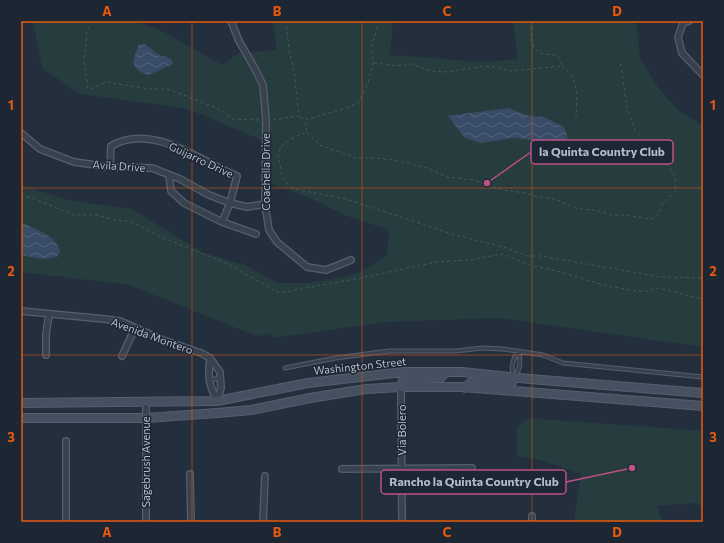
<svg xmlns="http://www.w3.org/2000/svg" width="724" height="543" font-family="Commissioner,sans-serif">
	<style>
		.grass { fill: #263c3f }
		.water { fill: url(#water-waves) }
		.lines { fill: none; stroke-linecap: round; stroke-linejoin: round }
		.service-casing { stroke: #565f6c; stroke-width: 5 }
		.minor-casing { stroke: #565f6c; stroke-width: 8 }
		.secondary-casing { stroke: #565f6c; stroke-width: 10 }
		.path { stroke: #44595c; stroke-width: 1; stroke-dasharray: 3 3; stroke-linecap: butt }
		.service { stroke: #38414e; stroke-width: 3 }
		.minor { stroke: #38414e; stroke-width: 5.5 }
		.secondary { stroke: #465061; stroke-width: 8 }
		.grid { fill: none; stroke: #e8590c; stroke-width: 1; stroke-opacity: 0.55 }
		.labels { text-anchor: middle; stroke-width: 3; stroke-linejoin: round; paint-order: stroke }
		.street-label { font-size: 11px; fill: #b4bcc9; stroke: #1d2633 }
		.leader { fill: none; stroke: #bd5182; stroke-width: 1.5 }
		.callout-dot { fill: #bd5182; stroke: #1d2633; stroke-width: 1.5 }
		.callout { fill: #1d2633; stroke: #bd5182; stroke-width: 1.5 }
		.callout-label { font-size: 12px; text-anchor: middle; font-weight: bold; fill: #b4bcc9 }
		.neatline { fill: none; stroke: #e8590c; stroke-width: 1.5 }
		.grid-label { font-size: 13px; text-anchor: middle; font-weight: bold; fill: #e8590c }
	</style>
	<defs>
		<pattern id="water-waves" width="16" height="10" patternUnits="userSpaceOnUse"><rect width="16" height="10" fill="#394c67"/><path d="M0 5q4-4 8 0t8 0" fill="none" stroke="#53647b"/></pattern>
	</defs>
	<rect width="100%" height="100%" fill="#242f3e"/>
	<!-- grass -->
	<path class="grass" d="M33 21H135L158 29 222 65 239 53 276 50 274 21H393L390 55 481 62 518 59 513 21H636L640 58 659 89 679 111 703 126V347L500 318 386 322 273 338 272 333 256 336 129 285 21 272V185L68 200 132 209 204 253 245 265 277 283H311L359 273 387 255 389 230 347 216 310 198 265 181 266 142 206 116 183 108 80 94 42 68Z
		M529 418 703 431V507L695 503 657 506 662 522H575V516L581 474C560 467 539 457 517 457V427Z"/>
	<!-- water -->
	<path class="water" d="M145 44 160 56H165L171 59 173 64 149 75C141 73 131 69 134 58 135 53 138 50 138 45Z
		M508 108 530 116 544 117 564 127 568 138 558 143 513 138 481 143 465 138 448 116Z
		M21 222C35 230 56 234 60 252L57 257 42 259 21 255Z"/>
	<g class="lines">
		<defs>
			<path id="service" d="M518 351C521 361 521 369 514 377 510 367 513 360 518 351Z
				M285 368 336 358 389 351H456L482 348 503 349 543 355 563 363 703 377
				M209 380 220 378"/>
			<path id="minor" d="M231 21 239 41 254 67 263 85 266 120 265 204 269 230 277 242 307 267 326 270 351 260
				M689 21 683 23 678 37 682 53 703 75
				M21 133 40 149 74 162 110 167 152 168 180 179 209 195 230 203 247 207 265 204
				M110 167 111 146C152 122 200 161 237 176L230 203 222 222 184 203 171 191 169 175
				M222 222 256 234
				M21 311 104 319 120 321 163 340 201 353 210 358 220 372 221 388 217 401
				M46 355V334L49 314
				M122 356 135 328
				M210 358C208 378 208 382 217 401
				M401 387 402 522
				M66 441V522
				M342 469 472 468
				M190 474 191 522
				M146 522V403
				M263 522 265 476
				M532 522V516"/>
			<path id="secondary" d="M401 387 403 380 440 378 447 372
				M465 388 470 383 475 381 510 385 512 383 514 377
				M21 403 217 401 308 383 403 372H462L530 379 703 393
				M21 418H146L217 413 251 410 310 398 366 389 401 387H463L703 406"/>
		</defs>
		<!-- service casing -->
		<use href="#service" class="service-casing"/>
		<!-- minor casing -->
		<use href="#minor" class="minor-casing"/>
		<!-- secondary casing -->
		<use href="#secondary" class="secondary-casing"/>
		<!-- path -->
		<path class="path" d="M92 21 87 30 84 62 88 88 91 89 106 82 149 89H168L219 109 233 119 259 120
			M379 21 372 45 373 63 368 83 358 103C342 110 322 115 305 120L307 132 291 139 281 146 278 154 282 176 288 184 295 189 346 199 455 235 503 247 528 256H541L661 277 703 278
			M374 63 397 66 411 64 431 71 447 72 485 66 495 67 509 71 562 66C558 46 544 61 535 49 530 43 531 29 531 21
			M562 66C581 81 576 97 576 119
			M300 117 305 120
			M273 120 299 116 294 70 289 50 286 21
			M307 132 320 145 356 158H375L394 160 427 168 447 177 473 180 503 190 525 193 537 197 555 199 576 208 599 211 612 215H623L652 219 657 216 662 205 676 190 675 176 667 164 652 151 635 130 627 108 620 60
			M21 198 30 197 74 215H97L114 220 127 221 138 225 161 237 228 264 279 293 365 277 436 262 469 260 503 254 529 265 561 272 607 286 643 292 658 288 703 299"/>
		<!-- service -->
		<use href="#service" class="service"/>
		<!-- minor -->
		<use href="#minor" class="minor"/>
		<!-- secondary -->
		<use href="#secondary" class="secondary"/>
	</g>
	<!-- grid -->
	<path class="grid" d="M192 21V522M362 21V522M532 21V522M21 188H703M21 355H703"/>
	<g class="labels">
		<!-- street labels -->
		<g class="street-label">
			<text transform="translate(201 160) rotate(25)" y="4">Guijarro Drive</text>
			<text transform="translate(119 166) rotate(4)" y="4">Avila Drive</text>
			<text transform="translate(266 172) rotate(-90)" y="4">Coachella Drive</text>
			<text transform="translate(152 336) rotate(20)" y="4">Avenida Montero</text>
			<text transform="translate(360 366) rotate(-6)" y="4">Washington Street</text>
			<text transform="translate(402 430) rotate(-90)" y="4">Via Bolero</text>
			<text transform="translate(146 462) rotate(-90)" y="4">Sagebrush Avenue</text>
		</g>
	</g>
	<!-- callouts -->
	<path class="leader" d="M487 183L531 152M632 468L566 482"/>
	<g class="callout-dot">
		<circle cx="487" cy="183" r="4"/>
		<circle cx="632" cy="468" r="4"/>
	</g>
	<g class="callout">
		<rect x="531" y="140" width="142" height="24" rx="4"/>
		<rect x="381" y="470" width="185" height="24" rx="4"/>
	</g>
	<g class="callout-label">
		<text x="602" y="156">la Quinta Country Club</text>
		<text x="474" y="486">Rancho la Quinta Country Club</text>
	</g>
	<!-- border -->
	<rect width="724" height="543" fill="none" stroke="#1d2633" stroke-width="44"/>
	<rect x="22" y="22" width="680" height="499" class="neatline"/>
	<g class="grid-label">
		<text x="107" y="16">A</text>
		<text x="277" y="16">B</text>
		<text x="447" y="16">C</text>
		<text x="617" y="16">D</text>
		<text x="11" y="110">1</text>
		<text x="713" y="110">1</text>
		<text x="11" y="276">2</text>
		<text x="713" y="276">2</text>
		<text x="11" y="442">3</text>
		<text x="713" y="442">3</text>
		<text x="107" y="537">A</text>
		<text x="277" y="537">B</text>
		<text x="447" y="537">C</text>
		<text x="617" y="537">D</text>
	</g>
</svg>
